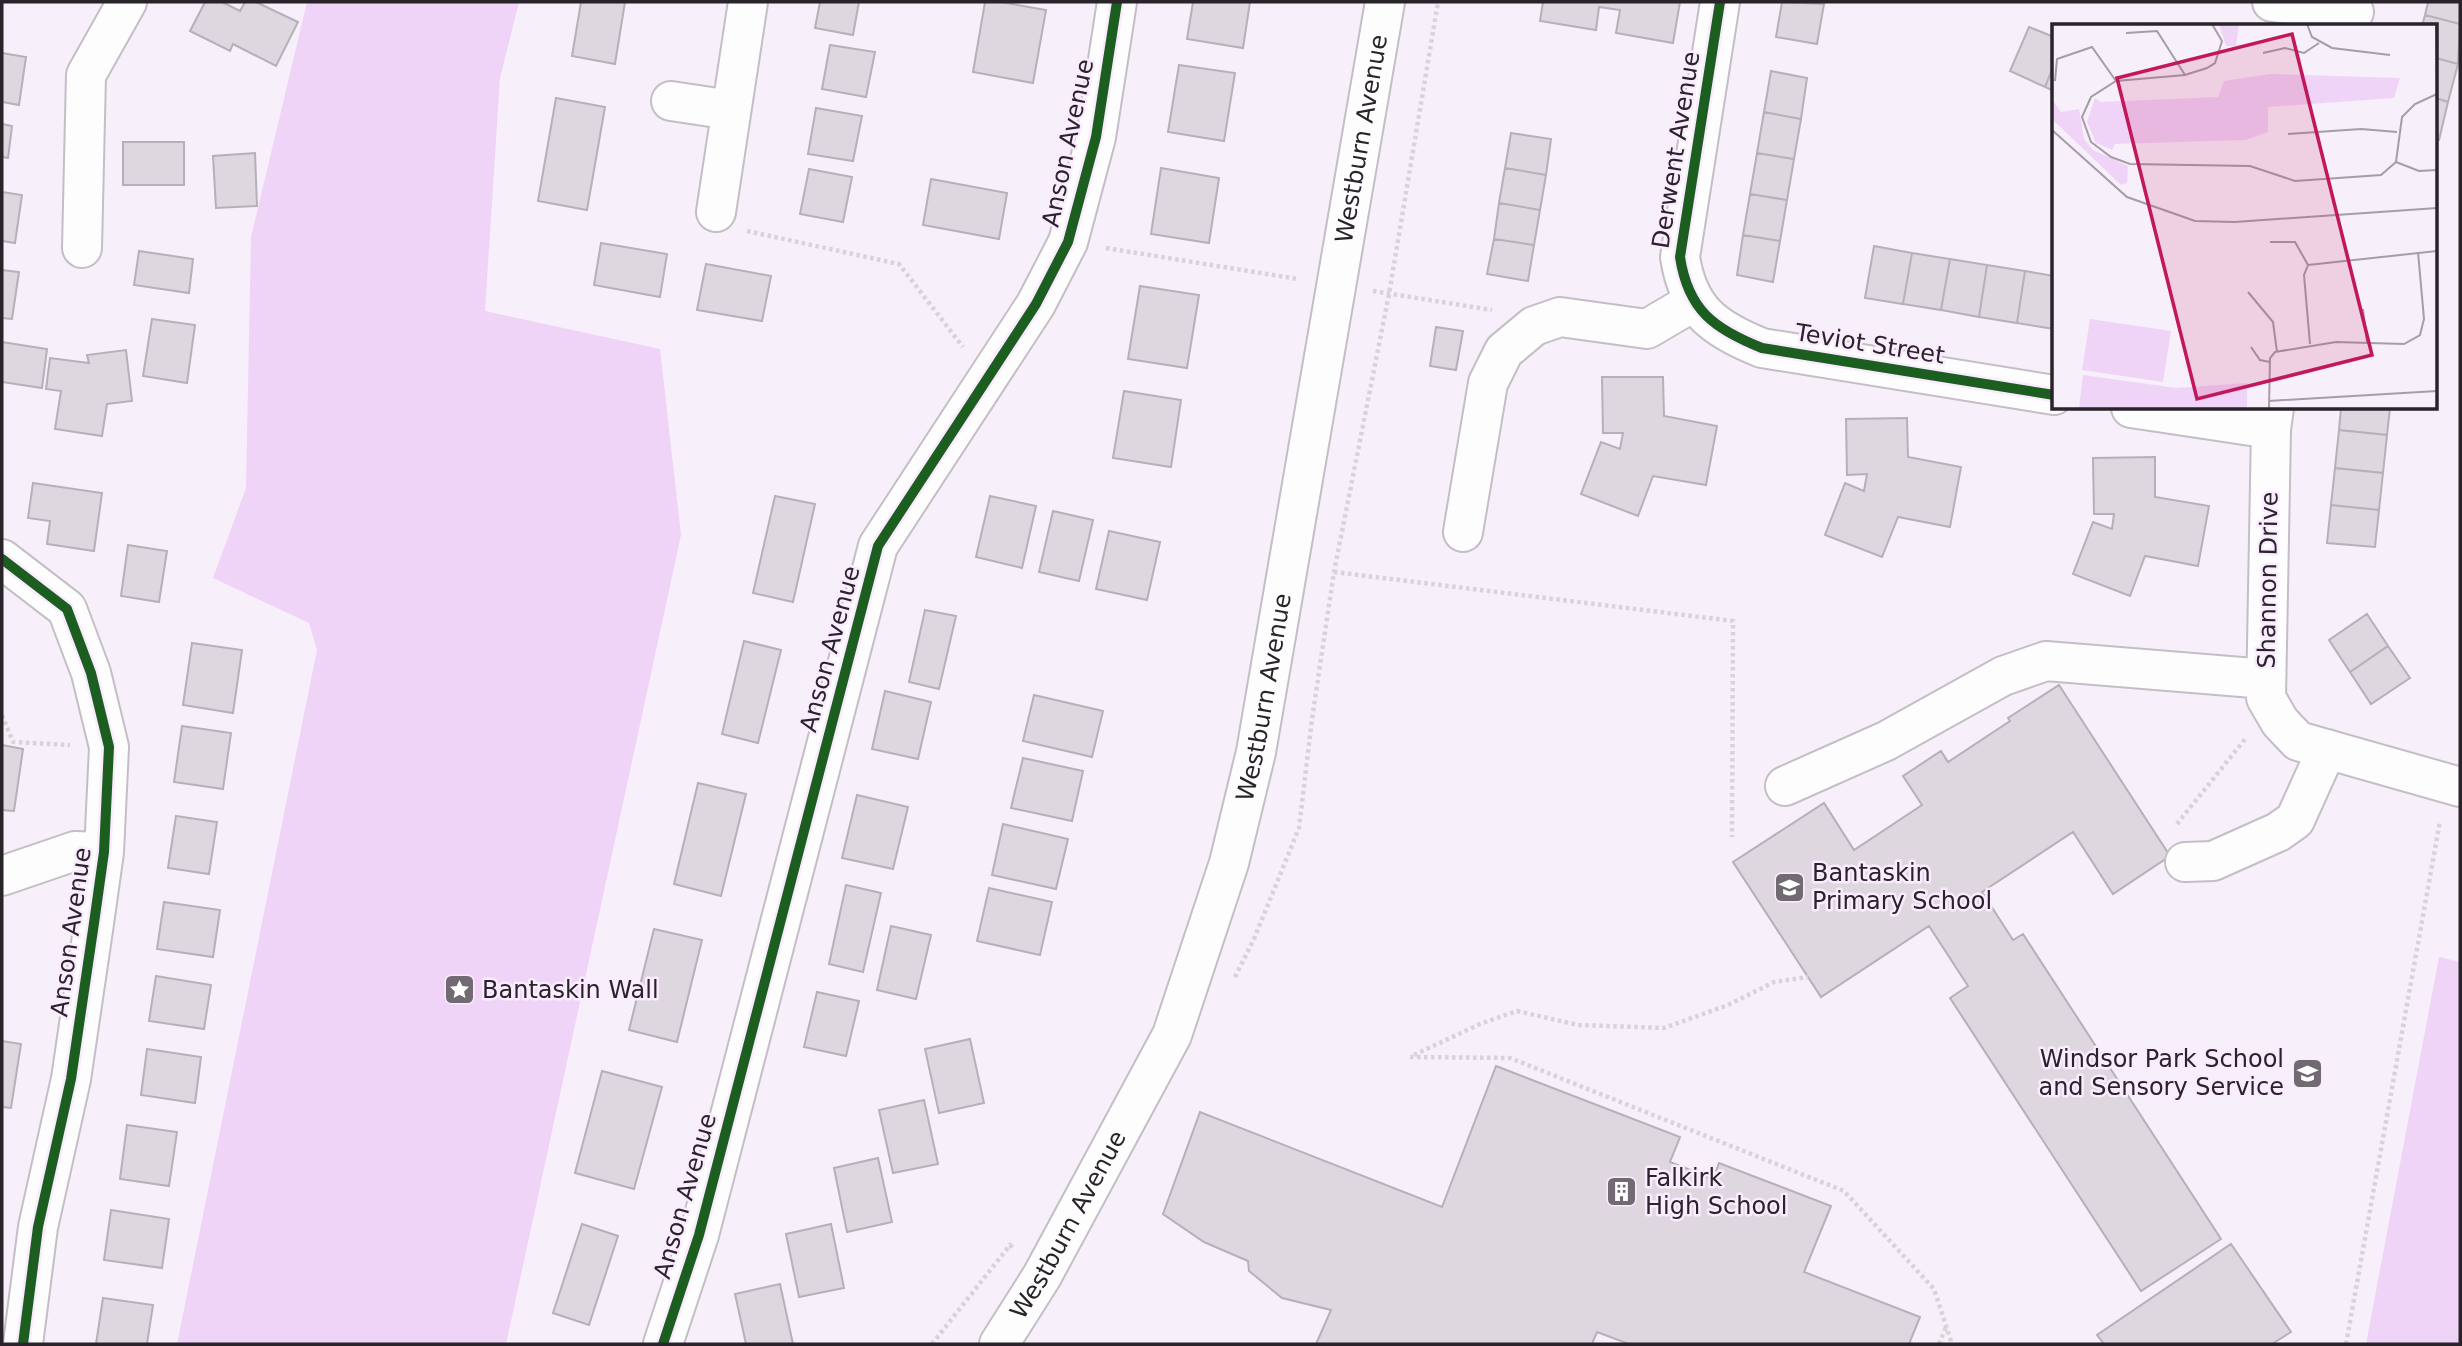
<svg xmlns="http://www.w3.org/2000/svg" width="2462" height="1346" font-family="'DejaVu Sans',sans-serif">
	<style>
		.green { fill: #f0d4f7 }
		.building { fill: #ded7e0; stroke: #b6b0b8; stroke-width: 2 }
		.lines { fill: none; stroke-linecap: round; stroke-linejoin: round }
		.minor-casing { stroke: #c4bec6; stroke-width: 42 }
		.major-casing { stroke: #c4bec6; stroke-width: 42 }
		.path { stroke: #d7d4d7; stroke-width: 4.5; stroke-dasharray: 3.5 3.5; stroke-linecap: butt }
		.minor { stroke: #fefdfe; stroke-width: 38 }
		.major { stroke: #fefdfe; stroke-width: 38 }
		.cycleway-casing { stroke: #faebfe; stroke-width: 15 }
		.cycleway { stroke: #1b5e20; stroke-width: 10 }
		.labels { text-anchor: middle; stroke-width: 5; stroke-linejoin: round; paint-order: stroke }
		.street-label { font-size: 24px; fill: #29232a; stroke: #faebfe }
		.poi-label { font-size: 24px; fill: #29232a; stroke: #faebfe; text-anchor: start }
		.inset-road { fill: none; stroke: #a59da7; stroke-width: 2 }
		.view { fill: #c2185b; fill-opacity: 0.15; stroke: #c2185b; stroke-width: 3.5 }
		.inset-edge { fill: none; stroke: #29232a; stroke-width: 3.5 }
	</style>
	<rect width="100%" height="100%" fill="#f7effa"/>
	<!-- green -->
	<path class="green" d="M307 2H519L500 78 485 311 660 349 681 535 506 1344H177L317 650 309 623 213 578 246 488 251 237Z
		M2439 957 2460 962V1344H2366Z"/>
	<!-- building -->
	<path class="building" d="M205 2H222L240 11 245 2H256L298 22 276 66 233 44 230 51 190 31Z
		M581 2H625L615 64 572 56Z
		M820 2H859L853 35 815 28Z
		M985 2H1001L1046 10 1033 83 973 72Z
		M1193 2H1250L1243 48 1187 39Z
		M1543 2H1680L1673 43 1616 33 1620 10 1599 7 1596 30 1540 21Z
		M1782 2 1824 4 1817 44 1776 37Z
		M2428 2H2460V24L2425 15Z
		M2425 15 2460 24 2458 64 2436 58V26H2422Z
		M2029 27 2054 37V65L2045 87 2010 71Z
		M830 45 875 52 866 97 822 89Z
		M2 53 26 57 19 105 2 102Z
		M2436 58 2458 64 2448 102 2436 98Z
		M1179 65 1235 73 1224 141 1168 132Z
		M2054 65V91L2045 87Z
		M1771 71 1807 78 1801 119 1764 112Z
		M556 98 605 107 587 210 538 201Z
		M2436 98 2448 102 2439 140 2436 139Z
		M816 108 862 116 853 161 808 154Z
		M1764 112 1801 119 1794 159 1757 153Z
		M2 124 12 126 8 158 2 157Z
		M1511 133 1551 139 1546 175 1505 168Z
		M123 142H184V185H123Z
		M255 153 257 206 216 208 213 156Z
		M1757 153 1794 159 1787 200 1750 194Z
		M1161 168 1219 178 1209 243 1151 234Z
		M1505 168 1546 175 1540 210 1499 203Z
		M809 169 852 177 843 222 800 214Z
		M931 179 1007 193 999 239 923 225Z
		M2 192 22 195 15 243 2 241Z
		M1750 194 1787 200 1780 241 1743 235Z
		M1499 203 1540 210 1534 245 1494 239Z
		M1743 235 1780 241 1773 282 1737 275Z
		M1494 239 1534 245 1528 281 1487 274Z
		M601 243 667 254 660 297 594 285Z
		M1874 246 1912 253 1903 304 1865 298Z
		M139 251 193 259 189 293 134 285Z
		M1912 253 1950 259 1941 310 1903 304Z
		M1950 259 1987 265 1979 317 1941 310Z
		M706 264 771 276 762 321 697 310Z
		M1987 265 2025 271 2017 323 1979 317Z
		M2 270 19 272 12 319 2 318Z
		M2025 271 2054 276V329L2017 323Z
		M1140 286 1199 295 1187 368 1128 359Z
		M152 319 195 325 187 383 143 376Z
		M1436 327 1463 331 1456 370 1430 366Z
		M2 342 47 349 42 388 2 382Z
		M126 350 132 401 107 404 102 436 55 429 61 391 46 389 50 358 89 363 87 355Z
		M1602 377H1663L1664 416 1717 426 1706 485 1653 476 1638 516 1581 494 1601 442 1620 449 1623 433H1603Z
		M1124 391 1181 400 1171 467 1113 458Z
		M2341 408H2390L2387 435 2339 430Z
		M1907 418 1908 457 1961 467 1950 527 1898 517 1882 557 1825 535 1845 483 1864 491 1867 474 1847 475 1846 419Z
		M2339 430 2387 435 2383 473 2335 468Z
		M2155 457V497L2209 506 2198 566 2145 556 2130 596 2073 574 2093 522 2112 529 2114 514H2094L2093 458Z
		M2335 468 2383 473 2379 510 2331 505Z
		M33 483 102 493 94 551 47 544 50 521 28 518Z
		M775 496 815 504 793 602 753 593Z
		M990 496 1036 506 1022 568 976 557Z
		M2331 505 2379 510 2375 547 2327 543Z
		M1053 511 1093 520 1079 581 1039 572Z
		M1109 531 1160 542 1147 600 1096 589Z
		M128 545 167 551 159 602 121 596Z
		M925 610 956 616 939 689 909 682Z
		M2367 614 2388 646 2350 672 2329 640Z
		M744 641 781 650 758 743 722 734Z
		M192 643 242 650 233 713 183 705Z
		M2388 646 2410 678 2371 704 2350 672Z
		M2059 685 2170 856 2113 894 2073 832 1982 892 2013 940 2023 934 2221 1239 2141 1291 1950 998 1968 986 1929 926 1821 997 1733 862 1824 803 1854 850 1922 805 1903 776 1941 751 1948 762 2010 721 2008 718Z
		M885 691 931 702 918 759 872 749Z
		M1034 695 1103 711 1092 757 1023 741Z
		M182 726 231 733 223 789 174 782Z
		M2 745 23 749 14 811 2 810Z
		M1023 758 1083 771 1072 821 1011 808Z
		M698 783 746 794 721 896 674 884Z
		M857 795 908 807 893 869 842 858Z
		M176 816 217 822 209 874 168 868Z
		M1003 824 1068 839 1056 889 992 875Z
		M846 885 881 893 863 972 829 964Z
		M989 888 1052 902 1040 955 977 941Z
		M164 902 220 910 213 957 157 949Z
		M891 926 931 935 916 999 877 990Z
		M654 929 702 940 677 1042 629 1030Z
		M156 976 211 985 204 1029 149 1021Z
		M817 992 859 1001 846 1056 804 1047Z
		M970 1039 984 1103 939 1113 925 1049Z
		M2 1041 21 1044 11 1108 2 1107Z
		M147 1049 201 1057 195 1103 141 1095Z
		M1496 1066 1680 1137 1670 1162 1713 1179 1719 1163 1831 1206 1804 1272 1920 1317 1909 1344H1629L1597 1332 1592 1344H1316L1331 1310 1282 1298 1249 1271 1248 1261 1204 1242 1163 1214 1200 1112 1442 1207Z
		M602 1071 662 1087 634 1189 575 1173Z
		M924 1100 938 1164 893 1173 879 1110Z
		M127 1125 177 1132 169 1186 120 1179Z
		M878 1158 892 1222 847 1232 834 1168Z
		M111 1210 169 1219 162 1268 104 1260Z
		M582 1224 618 1236 589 1325 553 1313Z
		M831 1224 844 1288 799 1297 786 1234Z
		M2231 1244 2291 1332 2272 1344H2104L2097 1335Z
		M780 1284 793 1344H746L735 1294Z
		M103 1298 153 1305 147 1344H96Z"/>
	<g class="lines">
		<defs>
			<path id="minor" d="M1720 2 1680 257C1688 310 1714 329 1762 348L2054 395
				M2272 2 2354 12
				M671 101 731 110
				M716 212 748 2
				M82 248 86 75 127 2
				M2131 408 2271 429
				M2274 408 2271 429 2266 698 2280 722 2298 741 2460 787
				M1463 532 1488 383 1504 351 1534 326 1560 317 1647 329 1693 302
				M2 559 67 609 91 673 109 747 104 852 94 923 71 1079 38 1227 23 1344
				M1785 786 1886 741 2003 676 2046 661 2266 679
				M2185 862 2213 861 2278 832 2295 820 2327 749
				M2 876 75 851 104 852
				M663 1344 699 1235 878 546 1036 304 1068 242 1096 137 1117 2"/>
			<g id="major">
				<path id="s1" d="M999 1344 1042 1276 1172 1035 1229 863 1256 752 1385 2"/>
			</g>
		</defs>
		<!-- minor casing -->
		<use href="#minor" class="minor-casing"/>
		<!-- major casing -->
		<use href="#major" class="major-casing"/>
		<!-- path -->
		<path class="path" d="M747 231 899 264 963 347
			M1106 248 1298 279
			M1373 291 1492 310
			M1334 572 1733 621 1732 837
			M2 715 13 742 70 745
			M2177 824 2246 738
			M1235 977 1254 939 1299 828 1312 719 1334 572 1389 294 1438 2
			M1414 1055 1480 1024 1517 1011 1578 1025 1664 1028 1728 1005 1774 982 1808 977
			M1410 1057 1510 1058 1844 1191 1934 1289 1952 1344
			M932 1344 1010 1245 1014 1249
			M1939 1344 1946 1327
			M2346 1344 2440 821"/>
		<!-- minor -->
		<use href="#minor" class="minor"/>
		<!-- major -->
		<use href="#major" class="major"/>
		<defs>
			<path id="cycleway" d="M1720 2 1680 257C1688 310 1714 329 1762 348L2054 395
				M2 559 67 609 91 673 109 747 104 852 94 923 71 1079 38 1227 23 1344
				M663 1344 699 1235 878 546 1036 304 1068 242 1096 137 1117 2"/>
		</defs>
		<!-- cycleway casing -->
		<use href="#cycleway" class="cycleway-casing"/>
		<!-- cycleway -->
		<use href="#cycleway" class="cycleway"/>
	</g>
	<!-- icons -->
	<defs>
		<symbol id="school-square" viewBox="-11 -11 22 22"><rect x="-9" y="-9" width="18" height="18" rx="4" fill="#716a73" stroke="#faebfe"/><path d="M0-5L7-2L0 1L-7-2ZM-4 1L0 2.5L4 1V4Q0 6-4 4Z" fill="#fff"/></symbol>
		<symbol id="sight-square" viewBox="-11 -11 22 22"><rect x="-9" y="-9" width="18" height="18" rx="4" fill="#716a73" stroke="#faebfe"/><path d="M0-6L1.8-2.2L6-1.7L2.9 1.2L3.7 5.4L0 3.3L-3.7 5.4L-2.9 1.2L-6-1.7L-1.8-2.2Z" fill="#fff"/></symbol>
		<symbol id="building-square" viewBox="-11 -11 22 22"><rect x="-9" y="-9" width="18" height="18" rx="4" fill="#716a73" stroke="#faebfe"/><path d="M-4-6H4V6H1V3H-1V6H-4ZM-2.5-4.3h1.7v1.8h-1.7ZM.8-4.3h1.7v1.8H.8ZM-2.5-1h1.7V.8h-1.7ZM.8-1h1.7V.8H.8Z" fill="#fff"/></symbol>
	</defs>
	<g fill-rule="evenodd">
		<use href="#school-square" x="1772" y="870" width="35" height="35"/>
		<use href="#sight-square" x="442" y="972" width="35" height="35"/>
		<use href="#school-square" x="2290" y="1056" width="35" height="35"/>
		<use href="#building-square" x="1604" y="1174" width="35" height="35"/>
	</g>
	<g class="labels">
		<!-- street labels -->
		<g class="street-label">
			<text dy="8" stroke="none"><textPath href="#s1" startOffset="1272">Westburn Avenue</textPath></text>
			<text transform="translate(1068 143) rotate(-78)" y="8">Anson Avenue</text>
			<text transform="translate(1676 150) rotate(-81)" y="8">Derwent Avenue</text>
			<text transform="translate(1870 344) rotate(9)" y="8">Teviot Street</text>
			<text transform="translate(2268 580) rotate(-89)" y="8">Shannon Drive</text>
			<text transform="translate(830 649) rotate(-75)" y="8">Anson Avenue</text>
			<text dy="8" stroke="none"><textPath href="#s1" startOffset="705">Westburn Avenue</textPath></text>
			<text transform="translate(71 932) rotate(-82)" y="8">Anson Avenue</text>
			<text transform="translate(685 1196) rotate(-74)" y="8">Anson Avenue</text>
			<text dy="8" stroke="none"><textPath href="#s1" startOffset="138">Westburn Avenue</textPath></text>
		</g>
		<!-- poi labels -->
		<g class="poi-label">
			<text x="1812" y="881">Bantaskin<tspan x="1812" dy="28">Primary School</tspan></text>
			<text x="482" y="998">Bantaskin Wall</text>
			<text x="2284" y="1067" text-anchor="end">Windsor Park School<tspan x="2284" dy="28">and Sensory Service</tspan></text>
			<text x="1645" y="1186">Falkirk<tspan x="1645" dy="28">High School</tspan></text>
		</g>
	</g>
	<!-- overview -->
	<g transform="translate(2052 24)">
		<rect width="385" height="385" fill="#f7effa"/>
		<path d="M167 0H187L184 22H174ZM218 50 348 54 342 74 216 83V108L193 116 63 120 60 126 44 119 35 98 43 74 49 78 166 73 172 57ZM0 75 9 88 27 85 32 115 41 126 76 142 75 159 69 161 0 95ZM38 295 119 307 111 358 30 346ZM31 351 124 364 195 359V385H27Z" fill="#f0d4f7"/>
		<path class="inset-road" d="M160 0 170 17 163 39 155 44 133 51 64 57 39 73 30 93 39 118 59 133 78 140 198 142 243 157 329 151 344 138 350 93 363 80 385 70M255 0 260 13 280 24 338 31M384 0 385 59M74 9 105 7 133 51M211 29 233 24 252 29 267 19M3 57 5 35 40 23 64 57M0 106 75 173 143 197 183 198 385 184M236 110 309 105 345 108M344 138 367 147 385 146M218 218H243L256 241M256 241 385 227M256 241 252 251 258 320M196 268 221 298 225 328M311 285 315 318M199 323 208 336 218 338M217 377 385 367M217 385 218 334 223 328 284 318 352 320 368 311 372 295 366 228"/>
		<path class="view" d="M240 10 320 331 145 375 65 54Z"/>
		<rect width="385" height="385" class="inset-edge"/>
	</g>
	<!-- border -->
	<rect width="2462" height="1346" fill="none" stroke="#29232a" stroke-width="7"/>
</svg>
